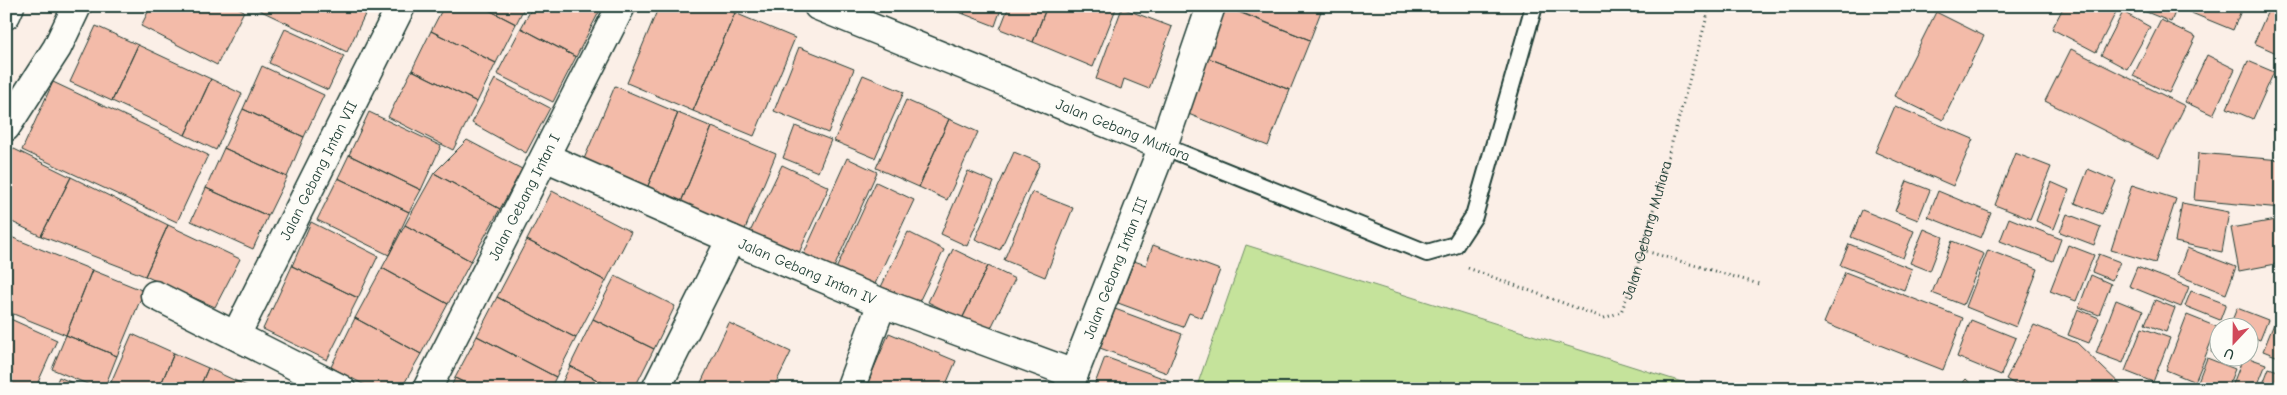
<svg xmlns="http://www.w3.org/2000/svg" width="2287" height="395" font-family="'Comic Neue',sans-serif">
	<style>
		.green { fill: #c5e39b; stroke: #729068 }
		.building { fill: #f3bba9; stroke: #1f3d34 }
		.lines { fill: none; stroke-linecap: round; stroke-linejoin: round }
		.lane-casing { stroke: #1f3d34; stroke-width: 20 }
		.street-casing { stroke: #1f3d34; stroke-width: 31 }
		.path { stroke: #1f3d34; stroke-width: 3; stroke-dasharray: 1 4; stroke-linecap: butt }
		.lane { stroke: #fdfcf7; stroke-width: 16 }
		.street { stroke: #fdfcf7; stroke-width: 28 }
		.labels { text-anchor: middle; stroke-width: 4; stroke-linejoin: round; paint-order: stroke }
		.street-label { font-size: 15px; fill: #1f3d34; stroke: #fdfcf7 }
	</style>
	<rect width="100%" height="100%" fill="#fbefe7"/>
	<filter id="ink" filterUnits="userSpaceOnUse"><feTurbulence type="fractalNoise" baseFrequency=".02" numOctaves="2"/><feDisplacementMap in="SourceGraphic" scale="10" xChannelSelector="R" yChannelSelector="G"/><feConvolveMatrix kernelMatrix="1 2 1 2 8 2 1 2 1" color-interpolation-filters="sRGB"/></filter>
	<g filter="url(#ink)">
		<!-- green -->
		<path class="green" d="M1246 245 1704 389H1196Z"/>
		<!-- building -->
		<path class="building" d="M151 6H235L244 11 217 65 141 26Z
			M251 6H369L347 52Z
			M444 6H481L516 24 496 63 431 31Z
			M481 6H525L516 24Z
			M533 6H602L576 57 521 28Z
			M659 6H718L735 13 693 111 627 83Z
			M942 6H967L964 14Z
			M967 6H1002L995 26 964 14Z
			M1009 6H1047L1033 42 1000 29Z
			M1047 6H1117L1093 67 1033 42Z
			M1223 6 1310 40 1290 90 1203 56Z
			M1225 6H1323L1310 40Z
			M2064 6H2119L2096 52 2052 29Z
			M2146 6H2243L2233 30 2177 7 2171 22 2144 11Z
			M2270 6H2281V55L2254 43Z
			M1122 8 1172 27 1149 89 1124 79 1121 89 1096 79Z
			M1936 12 1984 36 1943 120 1894 96Z
			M2123 12 2150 27 2127 69 2101 55Z
			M735 13 795 38 754 136 693 111Z
			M2161 20 2196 37 2169 93 2133 76Z
			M96 26 138 45 112 101 70 82Z
			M521 28 576 57 553 102 497 74Z
			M285 29 344 56 328 90 269 63Z
			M431 31 496 63 477 102 412 70Z
			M138 45 211 79 185 135 112 101Z
			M799 47 854 69 828 133 774 111Z
			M2071 49 2185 106 2159 158 2045 101Z
			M2207 55 2235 69 2213 115 2185 102Z
			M1203 56 1290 90 1268 146 1181 111Z
			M2248 61 2274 72 2253 119 2227 108Z
			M262 66 324 95 304 137 243 109Z
			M412 70 477 102 453 150 388 117Z
			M863 75 904 92 875 158 834 141Z
			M211 79 242 94 216 150 185 135Z
			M495 79 550 108 526 153 472 123Z
			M53 82 208 155 177 222 22 150Z
			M615 86 678 113 645 193 581 166Z
			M906 100 949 119 919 187 876 168Z
			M1895 106 1973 139 1953 186 1875 152Z
			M243 109 304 137 287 177 224 148Z
			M369 112 441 146 421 190 349 155Z
			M678 113 712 127 679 207 645 193Z
			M949 119 978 132 947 200 919 187Z
			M795 126 831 140 818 172 783 158Z
			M712 127 776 154 743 234 679 207Z
			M467 140 522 169 500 209 434 173Z
			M6 145 71 177 41 236 6 219Z
			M224 148 287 177 268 216 206 188Z
			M1014 152 1040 163 1000 250 975 239Z
			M2015 153 2051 167 2030 219 1995 205Z
			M2198 153 2281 160V208L2194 200Z
			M349 155 421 190 409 212 338 178Z
			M847 158 877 172 832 272 802 258Z
			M782 165 829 187 798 255 750 232Z
			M2088 169 2116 181 2102 214 2075 203Z
			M968 171 994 182 967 246 941 234Z
			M434 173 500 209 471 261 405 225Z
			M71 177 168 225 145 276 41 236Z
			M338 178 409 212 389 255 317 220Z
			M1907 181 1930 190 1918 220 1895 211Z
			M876 182 914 200 874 286 836 269Z
			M2051 182 2069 190 2054 229 2036 221Z
			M2132 185 2176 199 2155 263 2111 250Z
			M206 188 268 216 253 249 191 221Z
			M552 191 631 232 606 281 527 240Z
			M1938 191 1991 213 1981 238 1928 217Z
			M1032 192 1073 208 1045 277 1004 260Z
			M2182 203 2229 212 2222 252 2175 242Z
			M1862 210 1914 231 1903 258 1851 237Z
			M2067 214 2101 227 2094 245 2060 232Z
			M2009 218 2061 239 2053 261 2000 241Z
			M2281 219V263L2239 271 2231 228Z
			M311 222 378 256 358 298 292 266Z
			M168 225 240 259 215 307 145 276Z
			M405 225 471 261 448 304 382 268Z
			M1924 229 1943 237 1930 271 1910 263Z
			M908 232 944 250 916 308 880 289Z
			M6 235 92 270 66 335 6 311Z
			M527 240 606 281 576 338 497 297Z
			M1952 241 1984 254 1963 305 1932 293Z
			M1849 244 1912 269 1904 290 1840 265Z
			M1153 245 1220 270 1202 318 1189 313 1183 327 1118 303 1134 261 1146 265Z
			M2068 245 2094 255 2076 301 2050 291Z
			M2187 248 2236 267 2226 294 2177 275Z
			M953 249 988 266 962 319 928 302Z
			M1988 250 2038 269 2016 327 1966 307Z
			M2099 254 2120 262 2112 280 2092 272Z
			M292 266 358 298 327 360 263 329Z
			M988 266 1015 279 989 332 962 319Z
			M2137 267 2189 287 2181 307 2129 286Z
			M382 268 448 304 421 354 355 318Z
			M92 270 144 291 117 356 66 335Z
			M1845 272 1963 318 1943 370 1824 323Z
			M2091 275 2111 284 2099 315 2079 307Z
			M615 276 675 306 654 349 593 319Z
			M2191 291 2226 304 2220 320 2185 306Z
			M497 297 576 338 556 377 477 336Z
			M2116 300 2143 311 2123 363 2096 353Z
			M2155 300 2175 308 2166 332 2145 324Z
			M2237 308 2268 320 2260 340 2250 336V328H2229Z
			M1115 309 1182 334 1167 373 1100 348Z
			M2078 309 2099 318 2089 343 2068 335Z
			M2278 314 2281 315V358L2263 351Z
			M2187 315 2217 327 2195 382 2166 370Z
			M6 317 57 340 35 389H6Z
			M355 318 421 354 401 389H372L331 367Z
			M593 319 654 349 634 389H615L570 366Z
			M1971 320 2016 338 2001 375 1957 357Z
			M729 323 791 352 773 389H698Z
			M2034 325 2077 343 2125 389H2023L2006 379Z
			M2142 328 2170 338 2153 382 2125 371Z
			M2220 331V355L2211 352Z
			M889 333 956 361 944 389H883L868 382Z
			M132 334 174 353 159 389H108Z
			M66 335 117 356 104 389H99L52 369Z
			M477 336 556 377 550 389H477L455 378Z
			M174 353 208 368 199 389H159Z
			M1105 357 1168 380 1165 389H1093Z
			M2207 358 2235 369 2227 389H2195Z
			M2243 358H2249L2266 364 2256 389H2231Z
			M570 366 615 389H559Z
			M208 368 249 387 248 389H199Z
			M2269 368 2281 372V389H2261Z
			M59 377 86 389H54Z
			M455 378 477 389H450Z
			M1966 379 1977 389H1957Z"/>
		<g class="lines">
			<defs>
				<path id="lane" d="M1163 146 1427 253 1455 245 1474 216 1534 6"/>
				<g id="street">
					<path d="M818 6 1163 146"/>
					<path d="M6 15 10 6"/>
					<path d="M6 127 57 48 77 6"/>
					<path id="s2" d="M545 157 731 239 882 303 1074 374"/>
					<path d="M155 295 341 389"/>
					<path id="s3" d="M236 335 401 6"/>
					<path id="s4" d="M427 389 621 6"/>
					<path d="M656 389 731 239"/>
					<path d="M850 389 882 303"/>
					<path id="s5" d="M1068 389 1163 146 1211 6"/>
				</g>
			</defs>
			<!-- lane casing -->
			<use href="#lane" class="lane-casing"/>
			<!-- street casing -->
			<use href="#street" class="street-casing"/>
			<!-- path -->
			<g class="path">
				<path d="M1642 250 1759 284"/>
				<path id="s1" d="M1468 268 1604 318 1621 312 1633 282 1710 6"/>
			</g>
			<!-- lane -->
			<use href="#lane" class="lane"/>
			<!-- street -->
			<use href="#street" class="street"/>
		</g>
	</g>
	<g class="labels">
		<!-- street labels -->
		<g class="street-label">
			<text transform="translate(1123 130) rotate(22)" y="5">Jalan Gebang Mutiara</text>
			<text dy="5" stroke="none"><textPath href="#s3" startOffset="184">Jalan Gebang Intan VII</textPath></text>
			<text dy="5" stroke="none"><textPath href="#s4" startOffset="215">Jalan Gebang Intan I</textPath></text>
			<text dy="5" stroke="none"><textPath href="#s1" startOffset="249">Jalan Gebang Mutiara</textPath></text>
			<text dy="5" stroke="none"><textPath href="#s5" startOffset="130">Jalan Gebang Intan III</textPath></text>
			<text dy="5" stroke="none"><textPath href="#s2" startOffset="286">Jalan Gebang Intan IV</textPath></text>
		</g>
	</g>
	<!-- margin -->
	<rect width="2287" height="395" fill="none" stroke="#fdfcf7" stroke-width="25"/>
	<rect x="12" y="12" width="2262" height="370" fill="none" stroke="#1f3d34" stroke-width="2" filter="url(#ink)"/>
	<!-- north arrow -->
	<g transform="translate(2234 342) rotate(202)"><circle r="24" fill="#fdfcf7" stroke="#a4b0a9"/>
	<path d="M0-4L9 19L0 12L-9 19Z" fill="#d1495b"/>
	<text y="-8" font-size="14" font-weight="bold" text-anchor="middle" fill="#1f3d34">U</text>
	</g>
</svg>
